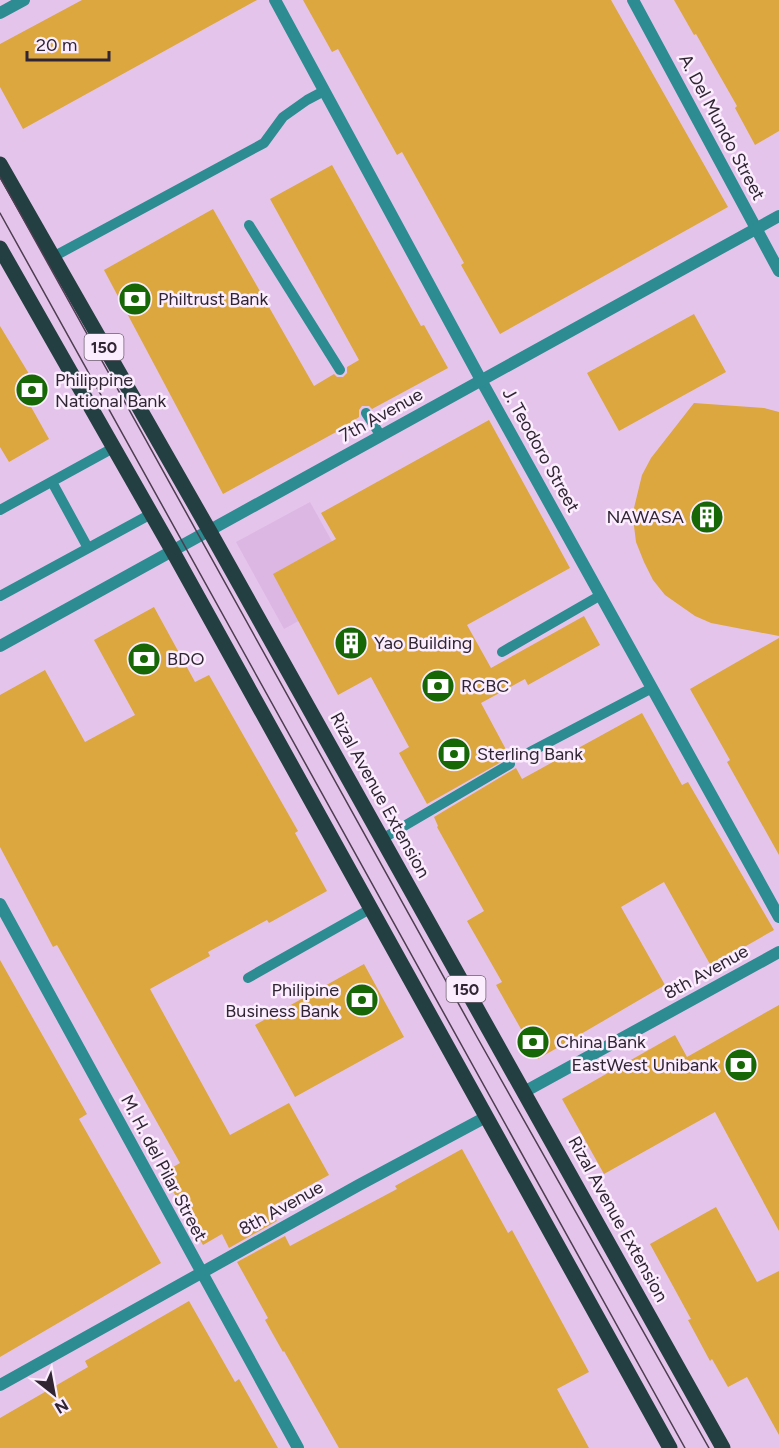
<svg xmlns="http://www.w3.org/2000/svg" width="779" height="1448" font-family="Figtree,sans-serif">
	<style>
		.built { fill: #dcb7e3 }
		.building { fill: #dca73e }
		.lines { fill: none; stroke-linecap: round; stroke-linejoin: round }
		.service { stroke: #2c8c92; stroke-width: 10 }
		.minor { stroke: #2c8c92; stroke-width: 12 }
		.tertiary { stroke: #2c8c92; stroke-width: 12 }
		.primary { stroke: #243f41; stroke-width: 15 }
		.tram { stroke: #4d3e51; stroke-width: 1.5 }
		.labels { text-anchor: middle; stroke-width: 5; stroke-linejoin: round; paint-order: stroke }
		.shield { fill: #fbedfd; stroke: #6e6170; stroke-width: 1.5 }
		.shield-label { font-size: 16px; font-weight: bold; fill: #312534 }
		.street-label { font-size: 18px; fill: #312534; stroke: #fbedfd }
		.poi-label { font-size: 18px; fill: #312534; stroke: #fbedfd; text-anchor: start }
	</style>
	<rect width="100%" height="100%" fill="#e5c4eb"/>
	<!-- built -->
	<path class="built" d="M310 502 358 588 284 629 236 542Z"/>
	<!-- building -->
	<path class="building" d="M82 0H257L23 129 0 87V44Z
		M303 0H611L728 207 500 334 461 265 464 263 402 152 397 155 338 49 332 52Z
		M674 0H779V131L755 145 735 108 737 106 696 34 694 35Z
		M332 165 421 326 424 325 448 368 372 409 369 406H362L359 410V417L338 431 223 494 104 270 213 209 314 386 334 374 337 377H343L347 373V367L359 360 270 199Z
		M694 314 726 372 619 431 587 373Z
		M0 326 43 397 30 405 49 439 9 462 0 447Z
		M694 403 764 408 779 412V636L711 623 695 616 665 595 653 580 644 562 636 542 634 526V508L642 475 651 458Z
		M489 420 570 568 467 625 491 668 584 616 600 645 528 685 525 679 481 703 510 757 427 804 399 753 409 747 371 677 338 695 273 574 336 539 321 513Z
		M154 607 195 682 209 675 298 831 295 833 327 891 269 923 267 920 208 952 210 956 150 989 230 1135 289 1103 329 1175 269 1208 277 1221 229 1248 222 1234 203 1245 163 1173 180 1163 57 945 53 947 0 847V695L45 670 85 742 135 715 94 640Z
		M779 638V855L727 762 730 760 690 689Z
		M642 713 682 785 688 782 774 930 711 966 664 882 621 907 665 985 538 1059 496 985 502 982 467 921 484 911 437 827 438 826 434 817 516 768 522 779Z
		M0 960 87 1114 79 1119 161 1263 0 1357Z
		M364 964 404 1037 295 1097 255 1025Z
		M779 1005V1231L715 1112 604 1174 562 1099 675 1035 687 1057Z
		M462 1149 508 1233 512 1230 589 1372 557 1389 589 1448H339L284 1351 283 1352 265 1320 268 1318 237 1262 285 1236 290 1246 397 1189 395 1186Z
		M716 1207 757 1282 779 1271V1435L747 1377 728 1387 712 1359 710 1361 688 1320 691 1319 650 1244Z
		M189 1301 235 1382 239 1379 278 1448H0V1418L88 1367 85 1361Z"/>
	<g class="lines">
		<!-- service -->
		<path class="service" d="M249 225 340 370
			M53 257 264 143 283 117 307 100 324 91
			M366 413 381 436
			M52 482 88 548
			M0 510 113 448
			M0 596 151 514
			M502 652 601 595
			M530 752 652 688
			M382 839 510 764
			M248 978 370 909"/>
		<!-- minor -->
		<path class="minor" d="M275 0 481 380 779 917
			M633 0 779 271
			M0 13 24 0
			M0 904 298 1448
			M524 1092 779 952
			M0 1385 359 1185 486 1117"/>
		<!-- tertiary -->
		<path class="tertiary" d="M0 646 779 216"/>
		<!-- primary -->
		<path class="primary" d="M0 164 209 530 723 1448
			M0 248 172 550 670 1448"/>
		<!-- tram -->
		<path class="tram" d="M0 177 477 1037 709 1448
			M0 213 685 1448"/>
	</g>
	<!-- icons -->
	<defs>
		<symbol id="bank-disc" viewBox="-11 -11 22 22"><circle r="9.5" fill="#176707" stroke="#fbedfd"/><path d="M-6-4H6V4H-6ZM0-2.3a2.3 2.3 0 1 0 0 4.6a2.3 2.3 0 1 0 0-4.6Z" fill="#fff"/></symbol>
		<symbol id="building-disc" viewBox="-11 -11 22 22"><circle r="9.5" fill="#176707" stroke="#fbedfd"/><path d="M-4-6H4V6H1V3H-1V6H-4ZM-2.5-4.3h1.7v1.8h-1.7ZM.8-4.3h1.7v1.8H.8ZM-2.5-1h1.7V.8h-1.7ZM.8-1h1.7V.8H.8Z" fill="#fff"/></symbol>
	</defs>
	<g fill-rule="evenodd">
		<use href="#bank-disc" x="116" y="280" width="38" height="38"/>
		<use href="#bank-disc" x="13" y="371" width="38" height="38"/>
		<use href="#building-disc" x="688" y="498" width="38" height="38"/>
		<use href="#building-disc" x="332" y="624" width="38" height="38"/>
		<use href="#bank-disc" x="125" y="640" width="38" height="38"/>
		<use href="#bank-disc" x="419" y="667" width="38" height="38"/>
		<use href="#bank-disc" x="435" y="735" width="38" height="38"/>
		<use href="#bank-disc" x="343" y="981" width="38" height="38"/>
		<use href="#bank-disc" x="514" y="1023" width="38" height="38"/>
		<use href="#bank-disc" x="722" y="1046" width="38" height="38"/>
	</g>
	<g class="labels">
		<!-- shield labels -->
		<g class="shield">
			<rect x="84.5" y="334" width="39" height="26" rx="4.5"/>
			<rect x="446.5" y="976" width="39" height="26" rx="4.5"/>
		</g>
		<g class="shield-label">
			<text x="104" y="353">150</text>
			<text x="466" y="995">150</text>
		</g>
		<!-- street labels -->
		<g class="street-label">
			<text transform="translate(722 127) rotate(62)" y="6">A. Del Mundo Street</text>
			<text transform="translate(381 415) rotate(-29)" y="6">7th Avenue</text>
			<text transform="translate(541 450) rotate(61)" y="6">J. Teodoro Street</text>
			<text transform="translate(380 795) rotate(61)" y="6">Rizal Avenue Extension</text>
			<text transform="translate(706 972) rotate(-29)" y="6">8th Avenue</text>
			<text transform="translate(164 1168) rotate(62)" y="6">M. H. del Pilar Street</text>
			<text transform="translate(281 1208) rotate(-29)" y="6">8th Avenue</text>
			<text transform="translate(618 1219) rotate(61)" y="6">Rizal Avenue Extension</text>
		</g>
		<!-- poi labels -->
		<g class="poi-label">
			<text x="158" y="305">Philtrust Bank</text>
			<text x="55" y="386">Philippine<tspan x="55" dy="21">National Bank</tspan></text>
			<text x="684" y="523" text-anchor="end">NAWASA</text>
			<text x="374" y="649">Yao Building</text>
			<text x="167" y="665">BDO</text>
			<text x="461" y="692">RCBC</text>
			<text x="477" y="760">Sterling Bank</text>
			<text x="339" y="996" text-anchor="end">Philipine<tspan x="339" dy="21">Business Bank</tspan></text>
			<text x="556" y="1048">China Bank</text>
			<text x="718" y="1071" text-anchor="end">EastWest Unibank</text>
		</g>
	</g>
	<!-- north arrow -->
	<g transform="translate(54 1394) rotate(149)" stroke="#fbedfd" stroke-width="4.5" paint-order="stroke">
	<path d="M0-4.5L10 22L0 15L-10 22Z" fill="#312534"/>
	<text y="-9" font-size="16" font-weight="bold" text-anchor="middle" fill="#312534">N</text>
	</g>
	<!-- scale -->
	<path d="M27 51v9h82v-9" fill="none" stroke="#312534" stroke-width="3"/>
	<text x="36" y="51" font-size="18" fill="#312534" stroke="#fbedfd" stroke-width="4.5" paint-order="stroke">20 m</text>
</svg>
